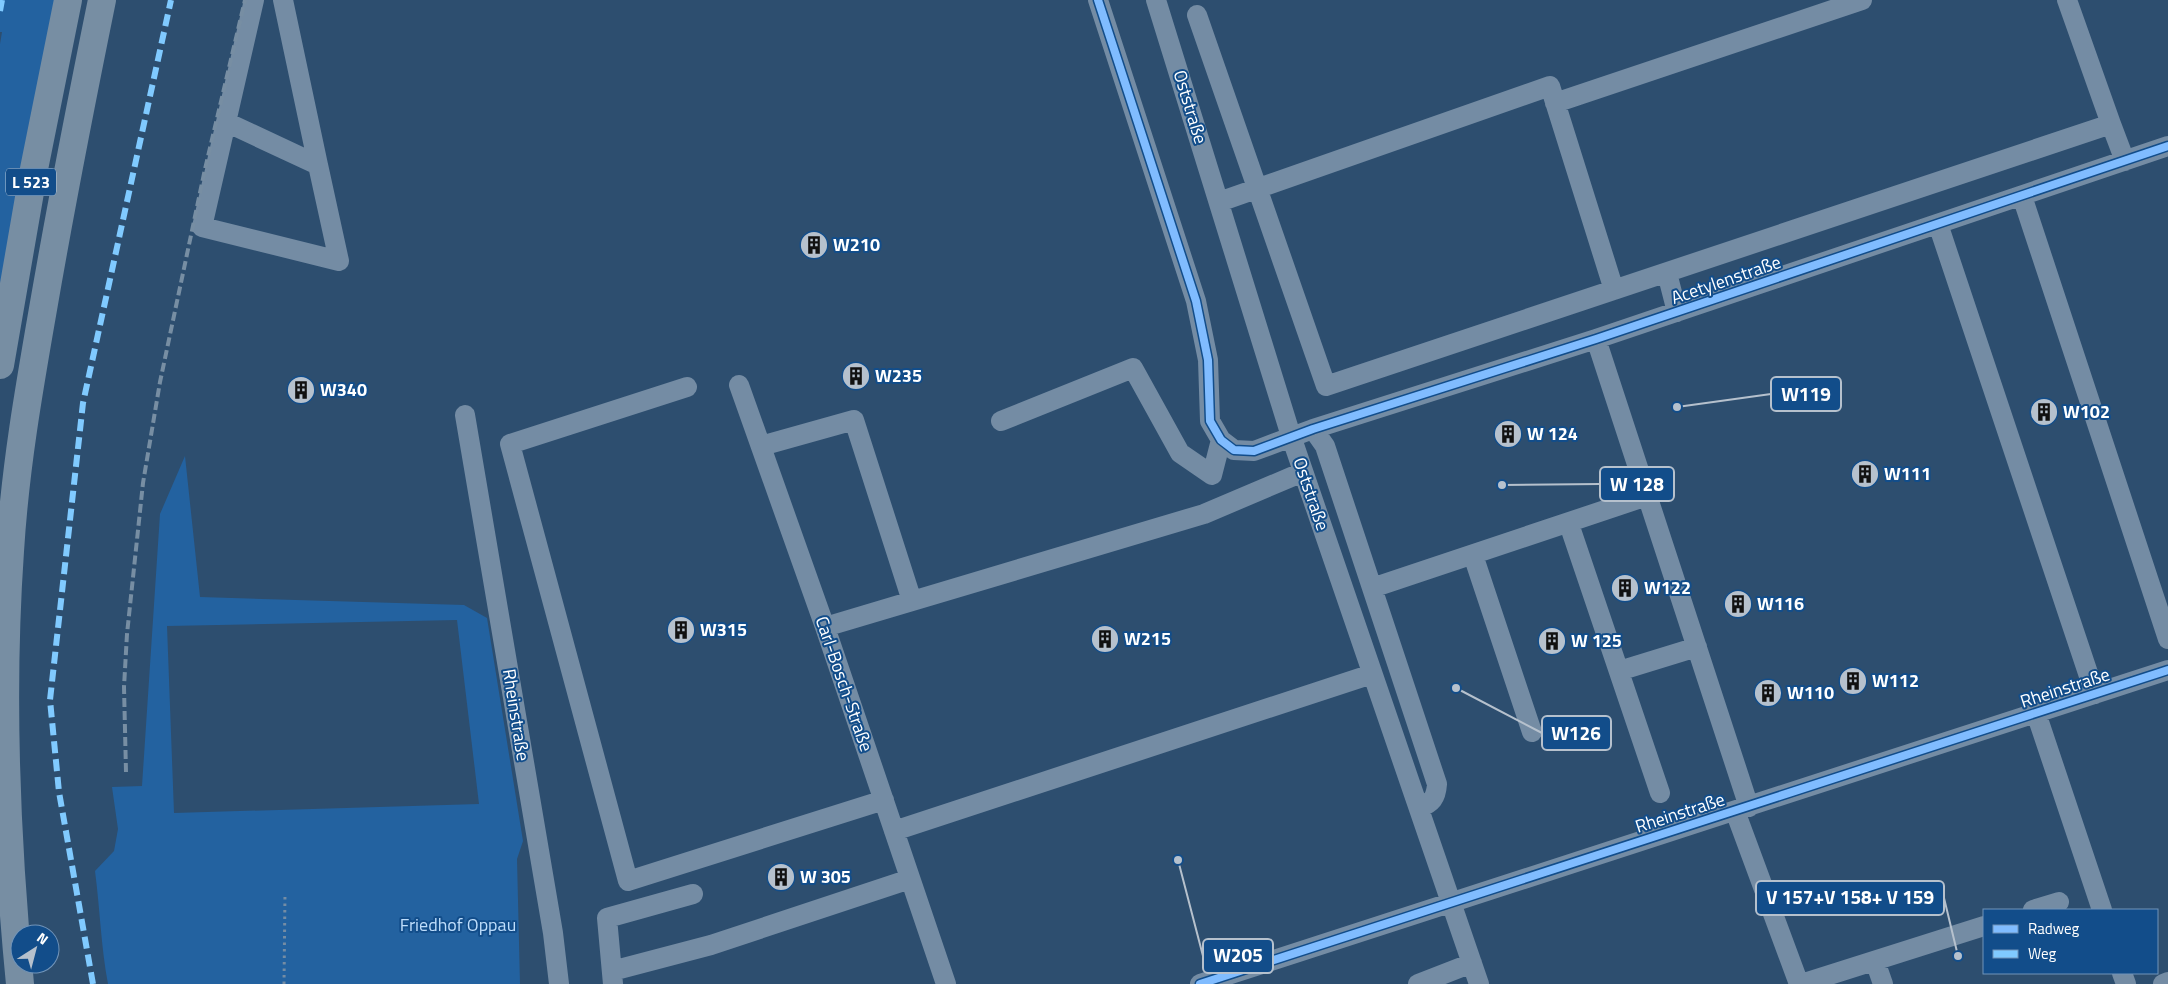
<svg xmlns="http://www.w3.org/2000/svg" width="2168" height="984" font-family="'Titillium Web',sans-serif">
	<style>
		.green { fill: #2362a0; fill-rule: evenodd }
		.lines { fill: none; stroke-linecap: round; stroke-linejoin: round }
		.path { stroke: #748ca4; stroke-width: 3; stroke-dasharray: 2.5 4; stroke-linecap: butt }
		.minor { stroke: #748ca4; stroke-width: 20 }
		.highway { stroke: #778ea3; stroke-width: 28 }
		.rail { stroke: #778ea3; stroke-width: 4; stroke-dasharray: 9 4; stroke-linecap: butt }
		.quiet { stroke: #80caff; stroke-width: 6; stroke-dasharray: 12 6; stroke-linecap: butt }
		.cycleway-casing { stroke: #124d8a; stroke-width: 11 }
		.cycleway { stroke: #80bcff; stroke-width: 8 }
		.labels { text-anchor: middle; stroke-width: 4; stroke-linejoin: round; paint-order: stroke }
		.shield { fill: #124d8a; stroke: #b8cadc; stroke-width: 1 }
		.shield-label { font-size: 16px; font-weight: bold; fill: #fff }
		.street-label { font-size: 18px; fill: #fff; stroke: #124d8a }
		.poi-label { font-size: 18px; font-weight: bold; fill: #fff; stroke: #124d8a; text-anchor: start }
		.park-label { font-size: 18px; fill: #bfdefc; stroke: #124d8a }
		.leader { fill: none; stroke: #b6c1cd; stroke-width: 2 }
		.callout-dot { fill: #b6c1cd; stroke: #124d8a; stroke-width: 2 }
		.callout { fill: #124d8a; stroke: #b6c1cd; stroke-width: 2 }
		.callout-label { font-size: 19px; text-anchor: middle; font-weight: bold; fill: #fff }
	</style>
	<rect width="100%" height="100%" fill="#2d4e6f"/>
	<!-- green -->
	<path class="green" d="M0 0H58L0 305V44L2 32H0Z
		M185 456 200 597 464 605 487 618 523 841 517 859 520 984H108C101 947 100 909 95 871L114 851 118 829 112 787 142 786 160 514ZM457 620 479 804 174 813 167 626Z"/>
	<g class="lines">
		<!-- path -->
		<path class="path" d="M284 984 285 893"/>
		<!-- minor -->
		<path class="minor" d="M283 0 318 165
			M1098 0 1196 301 1208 360 1210 421 1221 440 1234 450 1254 451 1313 429 1596 339 2168 146
			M1156 0 1291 436 1479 984
			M2067 0 2111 124
			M1197 15 1326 386 2111 124 2125 161
			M1555 103 1862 0
			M226 122 318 165 339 261 202 227 254 0
			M2022 196 2168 639
			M1219 202 1550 86 1614 290
			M1938 224 2095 694
			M1667 273 1677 312
			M1596 339 1749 807
			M739 385 825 627 946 984
			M687 387 510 444 628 881 884 800
			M465 415 553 933 559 984
			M1001 421 1133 368 1180 453 1212 475 1221 440
			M1313 429 1325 446 1437 784C1436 798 1432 803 1419 808
			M761 446 854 420 912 601
			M1569 524 1660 793
			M1473 555 1532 732
			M1372 588 1647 496
			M825 627 1204 514 1303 472
			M1619 671 1697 647
			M2036 713 2102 910
			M1735 811 1799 984
			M894 831 1372 674
			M2033 910 2059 902
			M1875 961 1883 984
			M612 971 711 945 910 879
			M2122 973 2126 984
			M613 984 607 918 693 894
			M1200 984 2168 670
			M1418 984 1472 963
			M1801 984 1984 926
			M2163 984 2168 982"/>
		<!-- highway -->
		<path class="highway" d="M0 365 34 169 68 0
			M20 984C6 840 0 695 10 551 15 469 29 389 43 309 61 205 81 103 102 0"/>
		<!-- rail -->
		<path class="rail" d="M126 772 124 687 127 634 143 483 160 382 205 169 245 0"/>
		<!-- quiet -->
		<path class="quiet" d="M0 11 2 0
			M93 984 59 792 50 700 83 403 171 0"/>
		<defs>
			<path id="cycleway" d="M1098 0 1196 301 1208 360 1210 421 1221 440 1234 450 1254 451 1313 429 1596 339 2168 146
				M1200 984 2168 670"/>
		</defs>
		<!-- cycleway casing -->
		<use href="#cycleway" class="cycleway-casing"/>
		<!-- cycleway -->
		<use href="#cycleway" class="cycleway"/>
	</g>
	<!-- icons -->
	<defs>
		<symbol id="building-disc" viewBox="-11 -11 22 22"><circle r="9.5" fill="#b6c1cd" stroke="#124d8a"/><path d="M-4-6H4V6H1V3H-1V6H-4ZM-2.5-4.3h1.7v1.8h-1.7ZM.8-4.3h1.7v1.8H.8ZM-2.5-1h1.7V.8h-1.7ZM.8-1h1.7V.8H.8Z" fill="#111"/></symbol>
	</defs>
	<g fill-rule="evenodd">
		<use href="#building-disc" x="798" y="229" width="32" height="32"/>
		<use href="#building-disc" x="840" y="360" width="32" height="32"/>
		<use href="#building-disc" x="285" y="374" width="32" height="32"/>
		<use href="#building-disc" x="2028" y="396" width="32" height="32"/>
		<use href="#building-disc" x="1492" y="418" width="32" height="32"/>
		<use href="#building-disc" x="1849" y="458" width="32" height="32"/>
		<use href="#building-disc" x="1609" y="572" width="32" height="32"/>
		<use href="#building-disc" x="1722" y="588" width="32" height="32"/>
		<use href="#building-disc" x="665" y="614" width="32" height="32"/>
		<use href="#building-disc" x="1089" y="623" width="32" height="32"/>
		<use href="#building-disc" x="1536" y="625" width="32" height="32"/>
		<use href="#building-disc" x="1837" y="665" width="32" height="32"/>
		<use href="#building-disc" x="1752" y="677" width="32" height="32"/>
		<use href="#building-disc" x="765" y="861" width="32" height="32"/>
	</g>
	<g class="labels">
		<!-- shield labels -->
		<rect class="shield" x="6" y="168.5" width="50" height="27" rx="4"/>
		<g class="shield-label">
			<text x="31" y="188">L 523</text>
		</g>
		<!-- street labels -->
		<g class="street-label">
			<text transform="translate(1190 107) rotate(73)" y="6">Oststraße</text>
			<text transform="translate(1726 280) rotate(-19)" y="6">Acetylenstraße</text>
			<text transform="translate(1311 494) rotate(71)" y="6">Oststraße</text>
			<text transform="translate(844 684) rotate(71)" y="6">Carl-Bosch-Straße</text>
			<text transform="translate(2065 688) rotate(-18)" y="6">Rheinstraße</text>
			<text transform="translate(516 715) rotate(81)" y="6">Rheinstraße</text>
			<text transform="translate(1680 813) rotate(-18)" y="6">Rheinstraße</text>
		</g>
		<!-- poi labels -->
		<g class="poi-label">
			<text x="833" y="251">W210</text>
			<text x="875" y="382">W235</text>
			<text x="320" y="396">W340</text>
			<text x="2063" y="418">W102</text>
			<text x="1527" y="440">W 124</text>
			<text x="1884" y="480">W111</text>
			<text x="1644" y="594">W122</text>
			<text x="1757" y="610">W116</text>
			<text x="700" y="636">W315</text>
			<text x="1124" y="645">W215</text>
			<text x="1571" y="647">W 125</text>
			<text x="1872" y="687">W112</text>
			<text x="1787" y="699">W110</text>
			<text x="800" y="883">W 305</text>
		</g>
		<!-- park labels -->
		<g class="park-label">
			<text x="458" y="931">Friedhof Oppau</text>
		</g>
	</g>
	<!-- callouts -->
	<path class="leader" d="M1677 407L1771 394M1502 485L1600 484M1456 688L1542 733M1958 956L1944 898M1178 860L1203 956"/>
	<g class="callout-dot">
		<circle cx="1677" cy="407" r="5"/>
		<circle cx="1502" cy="485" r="5"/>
		<circle cx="1456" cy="688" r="5"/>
		<circle cx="1958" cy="956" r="5"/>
		<circle cx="1178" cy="860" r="5"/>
	</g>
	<g class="callout">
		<rect x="1771" y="377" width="70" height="34" rx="5"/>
		<rect x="1600" y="467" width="74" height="34" rx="5"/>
		<rect x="1542" y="716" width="69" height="34" rx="5"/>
		<rect x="1756" y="881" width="188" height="34" rx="5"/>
		<rect x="1203" y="939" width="70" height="34" rx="5"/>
	</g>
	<g class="callout-label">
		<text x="1806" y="401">W119</text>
		<text x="1637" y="491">W 128</text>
		<text x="1576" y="740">W126</text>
		<text x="1850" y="904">V 157+V 158+ V 159</text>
		<text x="1238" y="962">W205</text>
	</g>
	<!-- legend -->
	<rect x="1983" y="909" width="175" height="65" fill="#124d8a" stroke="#7194b9"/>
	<rect x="1993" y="925" width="25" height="8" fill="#80bcff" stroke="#7194b9"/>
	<text x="2028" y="934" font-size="15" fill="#ffffff">Radweg</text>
	<rect x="1993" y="950" width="25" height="8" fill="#80caff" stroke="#7194b9"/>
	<text x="2028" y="959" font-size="15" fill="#ffffff">Weg</text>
	<!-- north arrow -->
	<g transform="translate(35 949) rotate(36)"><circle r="24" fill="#124d8a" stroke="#7194b9"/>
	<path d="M0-4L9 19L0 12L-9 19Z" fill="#b6c1cd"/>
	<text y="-8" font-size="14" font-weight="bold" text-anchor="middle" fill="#ffffff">N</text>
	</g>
</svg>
